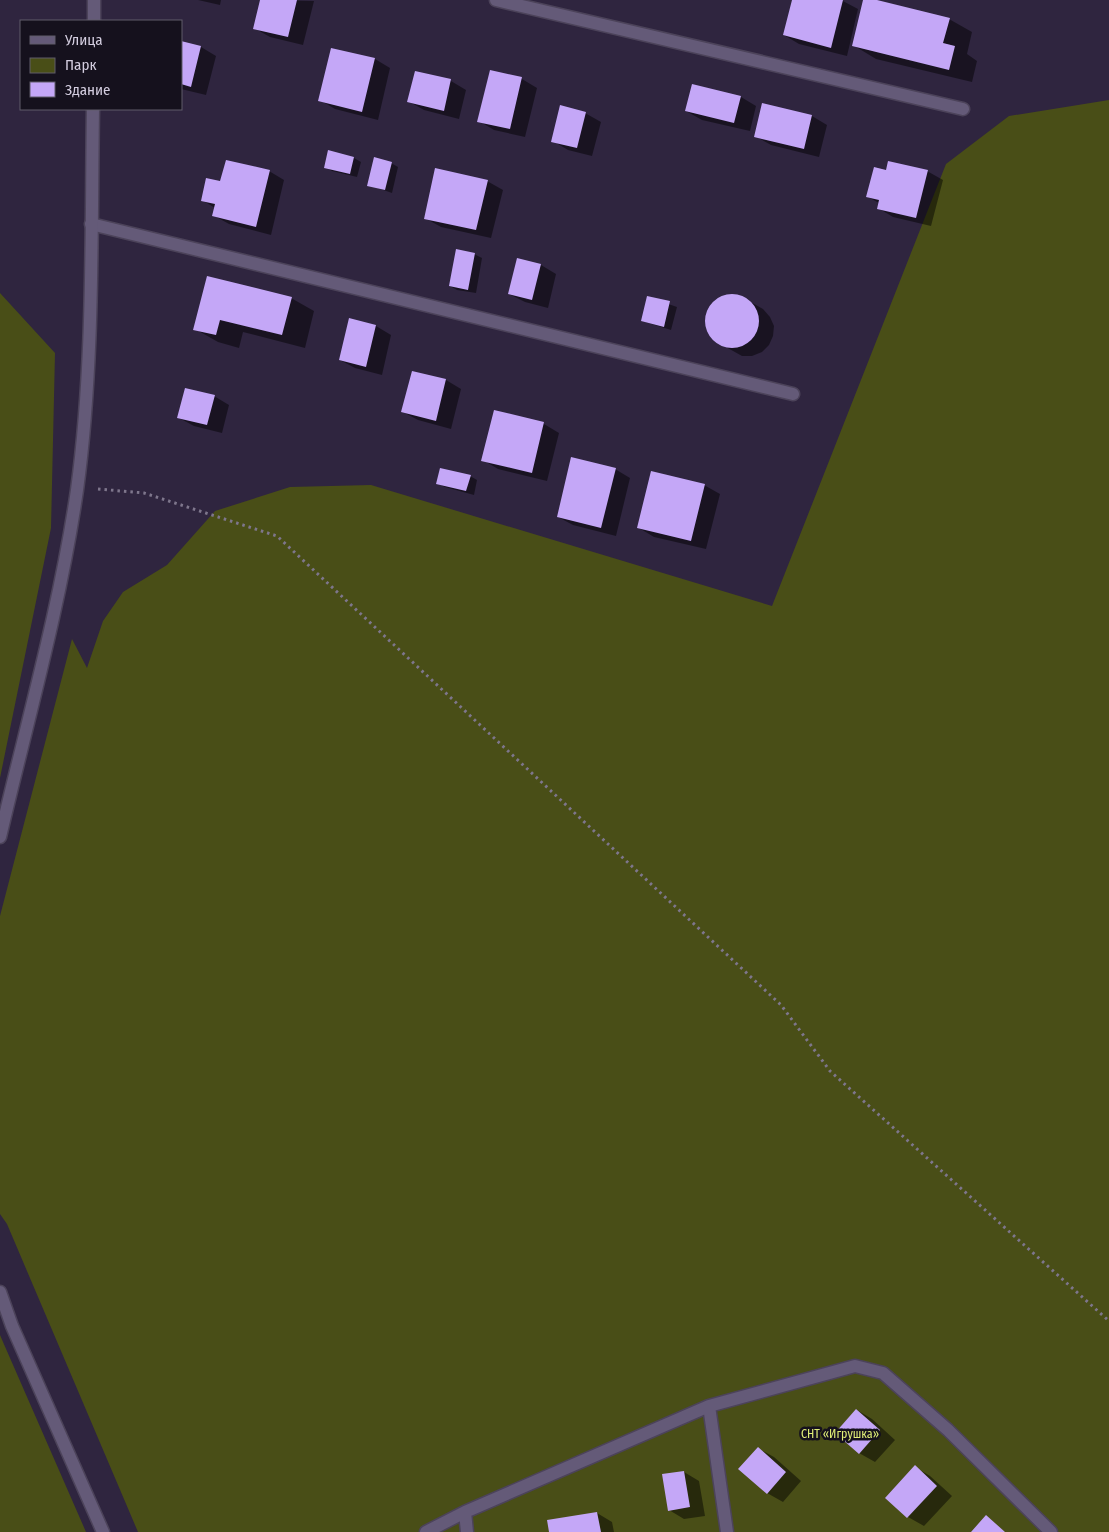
<svg xmlns="http://www.w3.org/2000/svg" width="1109" height="1532" font-family="'Fira Sans Condensed',sans-serif">
	<style>
		.green { fill: #494e17 }
		.shadow { fill: #0007 }
		.building { fill: #c4a7f7 }
		.lines { fill: none; stroke-linecap: round; stroke-linejoin: round }
		.lane-casing { stroke: #4c435a; stroke-width: 15 }
		.street-casing { stroke: #4c435a; stroke-width: 15 }
		.path { stroke: #7e768c; stroke-width: 3; stroke-dasharray: 2.5 4; stroke-linecap: butt }
		.lane { stroke: #645a78; stroke-width: 12 }
		.street { stroke: #645a78; stroke-width: 12 }
		.labels { text-anchor: middle; stroke-width: 5; stroke-linejoin: round; paint-order: stroke }
		.park-label { font-size: 12px; fill: #e1ef77; stroke: #15111d }
	</style>
	<rect width="100%" height="100%" fill="#2f253f"/>
	<!-- green -->
	<path class="green" d="M1109 100V1532H138L7 1224 0 1214V916L72 639 87 668 103 621 123 592 167 565 215 511 290 487 371 485 772 606 946 164 1009 116Z
		M0 293 55 353 51 528 0 778Z
		M0 1335 3 1342 86 1532H0Z"/>
	<!-- shadow -->
	<path class="shadow" d="M198 0H221L220 5Z
		M261 0 314 1 303 45 270 37 254 28Z
		M793 0H841L858 9 847 56 799 44 784 35Z
		M864 0H872L949 19 972 32 967 54 977 61 972 82 876 59 853 45Z
		M181 42 201 47 216 56 206 95 181 89Z
		M332 49 375 59 390 68 378 120 335 109 320 100Z
		M491 71 522 79 537 88 525 137 494 130 479 121Z
		M416 72 451 81 466 90 459 119 424 110 408 101Z
		M693 85 741 97 756 106 750 131 702 120 686 111Z
		M585 113 601 122 592 156 568 150 553 141Z
		M812 116 827 125 819 157 771 145 755 136Z
		M354 158 361 162 357 177 332 171 325 167Z
		M391 163 398 167 392 193 369 185Z
		M269 171 284 180 271 235 229 224 213 215 215 208 202 200 221 182Z
		M927 171 943 180 931 226 893 217 878 208 879 203 868 197 887 172Z
		M487 181 503 190 491 238 441 227 425 218Z
		M474 254 482 258 476 293 457 290 450 286Z
		M541 265 556 274 548 308 525 302 509 294Z
		M208 278 291 298 314 311 305 348 243 332 239 348 218 342 195 329Z
		M728 295 738 296 747 300 763 309 770 317 774 326 773 336 769 345 762 352 752 356H742L717 342 710 334 706 325 707 315 711 306Z
		M648 297 677 307 671 330 642 321Z
		M350 320 376 326 391 335 382 375 355 368 340 360Z
		M446 380 461 389 451 429 418 420 403 412Z
		M214 396 229 405 222 433 194 426 179 418Z
		M544 424 559 433 547 481 498 469 483 460Z
		M615 469 630 478 616 536 573 525 558 517Z
		M470 476 477 480 474 495 445 487 437 483Z
		M704 485 720 494 706 549 654 537 639 528Z
		M857 1410 872 1419 895 1440 875 1462 859 1453Z
		M759 1449 774 1457 801 1481 783 1502 767 1493Z
		M915 1467 930 1476 952 1496 924 1526 908 1517 887 1498Z
		M684 1472 699 1481 705 1516 684 1519 669 1510Z
		M597 1513 612 1522 614 1532H550Z"/>
	<!-- building -->
	<path class="building" d="M260 0H297L288 37 253 29Z
		M792 0H843L831 48 783 35Z
		M863 0H877L950 18 943 43 955 46 949 70 852 46Z
		M181 41 201 46 191 87 181 84Z
		M331 48 375 58 362 112 318 101Z
		M490 70 522 77 510 129 477 122Z
		M415 71 451 79 444 111 407 102Z
		M692 84 741 96 734 123 685 111Z
		M762 103 812 115 804 149 754 137Z
		M560 105 586 112 577 148 551 142Z
		M328 150 354 157 350 174 324 168Z
		M374 157 392 162 385 190 367 186Z
		M226 160 270 170 256 227 212 216 215 204 201 201 206 178 220 181Z
		M888 161 928 170 916 218 877 209 879 200 866 197 874 167 886 170Z
		M435 168 488 180 476 230 424 219Z
		M456 249 475 253 468 290 449 286Z
		M517 258 541 264 532 300 508 294Z
		M207 276 292 297 282 335 220 320 216 335 193 330Z
		M705 321a27 27 0 1 1 54 0a27 27 0 1 1-54 0Z
		M647 296 670 301 664 327 641 321Z
		M349 318 376 325 366 367 339 360Z
		M412 371 446 379 436 421 401 412Z
		M185 388 215 395 207 425 177 418Z
		M494 410 544 422 532 473 481 461Z
		M571 457 616 468 601 528 557 517Z
		M440 468 471 475 466 491 436 484Z
		M651 471 705 484 691 541 637 528Z
		M856 1409 880 1430 859 1454 835 1433Z
		M758 1447 786 1472 767 1494 738 1469Z
		M915 1465 937 1486 907 1518 885 1498Z
		M684 1471 690 1507 668 1511 662 1474Z
		M597 1512 601 1532H549L547 1520Z
		M986 1515 1005 1532H971Z"/>
	<g class="lines">
		<defs>
			<path id="lane" d="M496 0 963 109
				M91 224 793 394
				M709 1406 727 1532
				M465 1512 467 1532
				M426 1532 465 1512 709 1406 855 1366 883 1373 948 1430 1051 1532"/>
			<path id="street" d="M94 21V0
				M0 837C27 722 60 607 77 490 94 366 91 234 93 109
				M0 1292 12 1326 103 1532"/>
		</defs>
		<!-- lane casing -->
		<use href="#lane" class="lane-casing"/>
		<!-- street casing -->
		<use href="#street" class="street-casing"/>
		<!-- path -->
		<path class="path" d="M98 489 144 493 277 536 781 1005 830 1071 1109 1321"/>
		<!-- lane -->
		<use href="#lane" class="lane"/>
		<!-- street -->
		<use href="#street" class="street"/>
	</g>
	<g class="labels">
		<!-- park labels -->
		<g class="park-label">
			<text x="840" y="1438">СНТ «Игрушка»</text>
		</g>
	</g>
	<!-- legend -->
	<rect x="20" y="20" width="162" height="90" fill="#15111d" stroke="#615d6b"/>
	<rect x="30" y="36" width="25" height="8" fill="#645a78" stroke="#615d6b"/>
	<text x="65" y="45" font-size="15" fill="#d4cee0">Улица</text>
	<rect x="30" y="58" width="25" height="15" fill="#494e17" stroke="#615d6b"/>
	<text x="65" y="70" font-size="15" fill="#d4cee0">Парк</text>
	<rect x="30" y="82" width="25" height="15" fill="#c4a7f7" stroke="#615d6b"/>
	<text x="65" y="95" font-size="15" fill="#d4cee0">Здание</text>
</svg>
